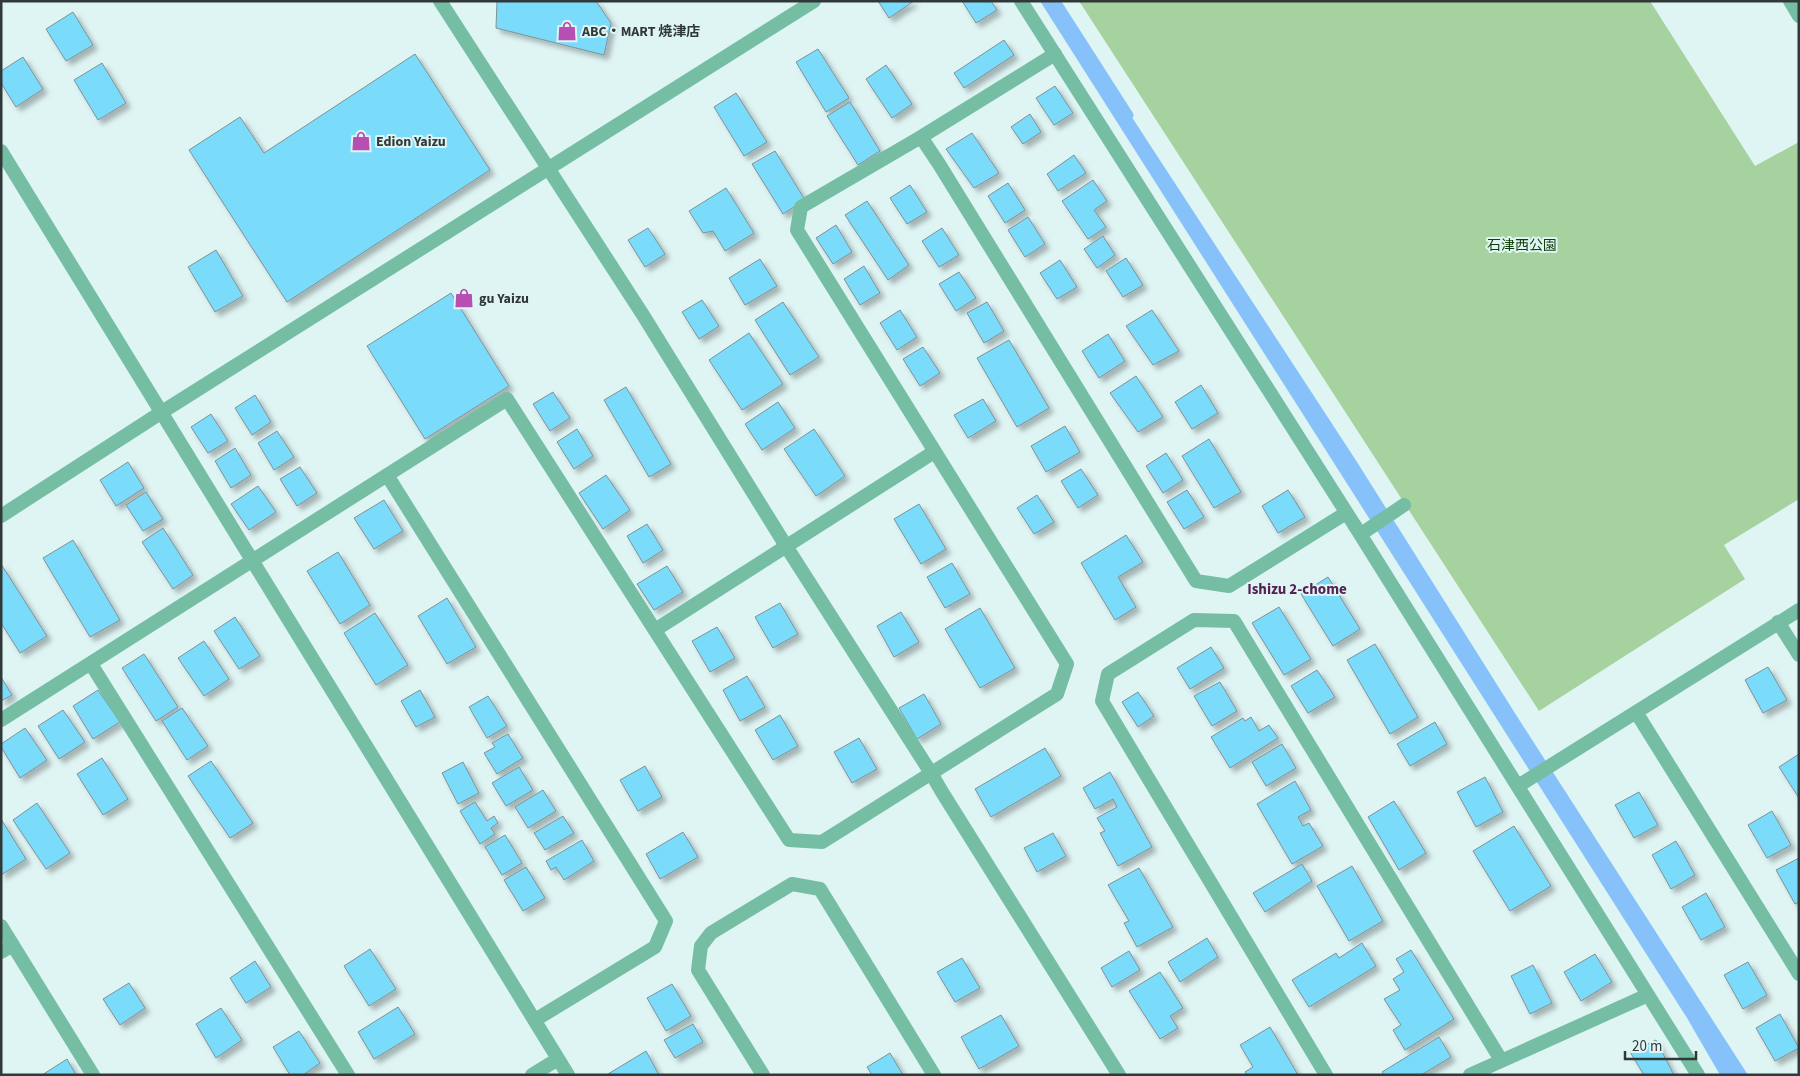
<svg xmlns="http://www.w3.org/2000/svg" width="1800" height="1076" font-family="'Source Sans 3','Noto Sans JP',sans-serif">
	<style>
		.green { fill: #a6d2a0 }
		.water { fill: #87c1fa }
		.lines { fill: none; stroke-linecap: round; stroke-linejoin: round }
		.stream { stroke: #87c1fa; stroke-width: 7 }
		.building { fill: #7adbfb; stroke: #7f9197; filter: url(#shadow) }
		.pedestrian { stroke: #75bea3; stroke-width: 14 }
		.minor { stroke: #75bea3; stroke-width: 14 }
		.tertiary { stroke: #75bea3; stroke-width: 14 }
		.labels { text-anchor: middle; stroke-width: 4; stroke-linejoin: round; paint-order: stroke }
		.poi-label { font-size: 14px; font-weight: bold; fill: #303838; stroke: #dff5f4; text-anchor: start }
		.park-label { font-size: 14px; fill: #103e09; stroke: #dff5f4 }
		.neighbourhood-label { font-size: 15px; font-weight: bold; fill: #542252; stroke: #dff5f4 }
	</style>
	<defs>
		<filter id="shadow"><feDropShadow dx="4.5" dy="4.5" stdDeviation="2.5" flood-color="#0004"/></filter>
	</defs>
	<rect width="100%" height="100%" fill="#dff5f4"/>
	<!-- green -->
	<path class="green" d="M1079 1H1650L1755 166 1799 142V499L1724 545 1745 579 1539 711Z"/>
	<!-- water -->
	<path class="water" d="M1040 1H1056L1357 462 1518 718 1748 1075H1720L1687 1018Z"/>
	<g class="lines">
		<!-- stream -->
		<path class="stream" d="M1057 1 1130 115"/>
	</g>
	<!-- building -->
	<path class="building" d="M497 1H596L611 23 604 55 496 28Z
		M878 1H914L889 18Z
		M962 1H991L997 10 976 23Z
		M73 12 93 45 66 61 46 29Z
		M1004 40 1014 55 964 88 954 73Z
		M818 49 849 98 826 112 796 62Z
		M415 54 490 170 287 302 189 150 240 117 264 153Z
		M23 57 43 89 16 107 1 83V71Z
		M102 63 126 103 98 120 74 80Z
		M886 65 912 104 892 118 866 79Z
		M1055 86 1073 113 1054 125 1036 98Z
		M736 93 767 142 744 156 714 107Z
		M850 102 880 151 858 165 827 116Z
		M1030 114 1041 132 1023 144 1011 127Z
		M972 133 999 173 974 188 946 149Z
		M775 151 805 200 783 214 752 164Z
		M1074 155 1086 173 1058 191 1047 174Z
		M1093 180 1107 201 1094 210 1106 227 1088 239 1062 201Z
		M1008 183 1025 210 1005 223 988 196Z
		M910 185 927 212 907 224 890 198Z
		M726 188 754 233 725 251 713 231 703 233 689 211Z
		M867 201 909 265 888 280 845 215Z
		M1028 217 1045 244 1025 257 1008 230Z
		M836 225 852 252 833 264 816 238Z
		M648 228 665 254 645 267 628 240Z
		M942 228 959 255 939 267 922 241Z
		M1103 236 1115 255 1097 268 1084 249Z
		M216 250 243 296 215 312 188 267Z
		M1126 258 1143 285 1123 297 1106 271Z
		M760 259 777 286 745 305 729 278Z
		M1060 260 1077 287 1057 299 1040 273Z
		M864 266 880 293 860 305 844 279Z
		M959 272 976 298 956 311 939 284Z
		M451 293 509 386 425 439 367 346Z
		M702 300 719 326 699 339 682 312Z
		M783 302 819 357 790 375 755 320Z
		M987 302 1004 331 984 343 967 313Z
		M900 310 917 337 897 350 880 323Z
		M1152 310 1179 351 1153 365 1126 326Z
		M749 333 783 384 742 410 709 360Z
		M1108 334 1125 361 1099 378 1082 351Z
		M1009 340 1049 408 1017 427 977 358Z
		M923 347 940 373 920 386 903 359Z
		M1136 376 1163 417 1138 432 1110 393Z
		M1201 385 1218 413 1192 429 1175 402Z
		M626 387 671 464 649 477 604 400Z
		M553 392 570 418 550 431 533 404Z
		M255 395 271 422 252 435 235 408Z
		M983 399 996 421 968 438 954 415Z
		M778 402 795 428 762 450 745 424Z
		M211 414 228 441 208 453 191 427Z
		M1065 426 1080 452 1046 472 1031 446Z
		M577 429 593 456 574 469 557 442Z
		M814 429 845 476 816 496 784 449Z
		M277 431 294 457 274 470 258 443Z
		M1209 439 1241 492 1214 508 1182 456Z
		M235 448 251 475 231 488 215 461Z
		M1166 453 1183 480 1163 493 1146 466Z
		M128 462 144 488 116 506 100 480Z
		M300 467 317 493 297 506 280 479Z
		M1081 469 1098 495 1078 508 1061 481Z
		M606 475 630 510 603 529 579 493Z
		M258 486 276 512 249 530 231 504Z
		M1187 490 1204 517 1184 529 1167 502Z
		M1288 490 1305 517 1278 533 1262 506Z
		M146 492 163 519 143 531 126 505Z
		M1037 495 1054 522 1034 534 1017 508Z
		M384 500 403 531 374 549 354 518Z
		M919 504 946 549 921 564 894 519Z
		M647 524 663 550 643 563 627 536Z
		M163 528 193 575 173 589 142 542Z
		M1126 535 1143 562 1118 577 1136 607 1115 620 1081 563Z
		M73 540 120 620 90 637 43 558Z
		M338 552 370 605 340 624 307 571Z
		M952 563 970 594 945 608 927 577Z
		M1 564 47 636 20 653 1 623Z
		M667 566 683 592 654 610 637 584Z
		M1328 577 1360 629 1333 646 1301 594Z
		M447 598 476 647 447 664 418 616Z
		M780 603 798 634 773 648 755 617Z
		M1279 607 1311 659 1284 675 1252 623Z
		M980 608 1015 668 980 688 945 629Z
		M901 612 919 642 894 657 877 626Z
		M375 613 408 665 376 685 344 633Z
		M235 617 260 656 239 669 214 631Z
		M717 627 735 658 710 672 692 641Z
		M204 641 229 679 204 696 178 658Z
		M1375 644 1418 717 1390 734 1347 660Z
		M1211 647 1224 668 1190 689 1177 668Z
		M144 654 178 707 156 721 122 668Z
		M1768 667 1787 700 1763 713 1745 680Z
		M1317 670 1335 697 1308 713 1291 686Z
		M747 676 765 707 740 721 723 690Z
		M1 677 12 695 1 701Z
		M1220 682 1237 711 1212 726 1194 696Z
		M98 690 120 722 93 739 73 706Z
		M420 690 435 717 416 727 401 701Z
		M1138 692 1154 716 1138 727 1122 702Z
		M924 694 941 724 917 739 899 708Z
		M488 696 507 726 487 738 469 707Z
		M182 708 208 746 187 760 162 721Z
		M63 710 85 742 59 759 38 726Z
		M780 715 798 746 773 760 755 730Z
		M1251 717 1259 731 1269 725 1278 738 1230 768 1211 737 1243 718 1245 721Z
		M1435 722 1447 744 1410 766 1397 744Z
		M25 728 47 760 20 778 1 747V744Z
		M508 734 523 758 497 774 484 753 495 747 492 743Z
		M859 738 877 769 852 783 834 752Z
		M1282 744 1296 768 1266 786 1252 762Z
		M1045 748 1061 776 991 817 975 789Z
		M1799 754V798L1779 767Z
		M102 758 128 799 103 815 77 774Z
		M211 761 253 823 230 838 188 776Z
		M463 762 479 793 458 804 442 773Z
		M645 766 662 797 638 811 620 780Z
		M519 767 533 790 506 806 492 783Z
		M1110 772 1152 847 1118 866 1100 833 1105 831 1097 818 1117 807 1113 799 1095 809 1083 788Z
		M1485 777 1503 812 1476 827 1457 792Z
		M1295 781 1311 810 1298 817 1303 826 1309 823 1323 846 1292 864 1257 804Z
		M543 790 556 811 528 828 515 807Z
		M1639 792 1658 825 1634 838 1615 805Z
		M1394 801 1426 853 1399 870 1368 817Z
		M475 802 487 821 494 816 498 823 491 828 495 834 480 844 460 811Z
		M37 803 70 853 46 869 13 820Z
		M1772 811 1791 845 1767 858 1748 825Z
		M563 816 574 833 545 850 534 833Z
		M1 819 26 859 1 875Z
		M1514 826 1551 886 1510 911 1473 851Z
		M683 832 698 857 660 879 646 854Z
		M1053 833 1066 856 1037 872 1024 848Z
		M505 835 522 863 502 875 485 847Z
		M582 840 594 861 564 880 556 867 551 870 546 861Z
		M1676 841 1695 875 1671 889 1652 855Z
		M1799 858V902L1795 904 1776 870Z
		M1302 864 1312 881 1265 912 1253 893Z
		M1352 866 1383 921 1349 941 1317 886Z
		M526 867 545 898 523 911 504 880Z
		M1139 868 1173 927 1137 947 1124 923 1129 921 1108 885Z
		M1706 893 1725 927 1701 940 1682 907Z
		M1207 938 1218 957 1180 982 1168 962Z
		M1362 943 1376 966 1309 1007 1292 980 1336 953 1339 958Z
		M370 949 396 989 369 1006 344 966Z
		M1411 950 1454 1019 1405 1050 1393 1030 1401 1025 1384 999 1400 990 1393 979 1404 972 1396 959Z
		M1129 951 1140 970 1112 987 1101 968Z
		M1595 954 1612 982 1581 1001 1564 972Z
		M962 958 980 988 955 1002 937 972Z
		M255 961 271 987 246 1003 230 978Z
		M1748 962 1767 995 1743 1009 1724 975Z
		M1533 965 1552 1003 1530 1014 1511 976Z
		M1160 972 1183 1008 1170 1016 1178 1028 1160 1039 1129 991Z
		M129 983 145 1008 120 1025 103 999Z
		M672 984 691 1016 666 1031 647 998Z
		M398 1007 415 1034 374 1059 358 1032Z
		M221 1008 242 1040 216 1058 196 1024Z
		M1780 1014 1799 1048 1775 1061 1756 1028Z
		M1001 1015 1019 1046 979 1069 961 1037Z
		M693 1024 703 1042 675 1058 664 1040Z
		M1270 1027 1298 1075H1247L1245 1072 1253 1067 1240 1045Z
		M299 1031 320 1063 303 1075H290L273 1047Z
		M1439 1037 1451 1057 1421 1075H1384L1382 1072Z
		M1656 1040 1674 1075H1644L1630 1052Z
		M646 1051 659 1075H608V1074Z
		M890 1053 903 1075H872L867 1067Z
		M67 1059 76 1075H42Z"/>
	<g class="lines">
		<!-- pedestrian -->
		<path class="pedestrian" d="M1361 534 1404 505"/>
		<!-- minor -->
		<path class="minor" d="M921 137 1055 54
			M1 151 568 1075
			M387 475 666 921 655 947 535 1020
			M1355 526 1698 1075
			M1778 622 1799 655
			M655 630 934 452
			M91 664 348 1075
			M1636 712 1799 974
			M1 720 507 399 789 840 822 842 1057 694 1067 664 797 230 801 207 921 137 939 164 1196 581 1229 586 1346 513
			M1518 786 1799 610
			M1 926 93 1075
			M1 952 13 945
			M532 1075 558 1059
			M763 1075 698 970 701 946 711 933 792 884 820 889 934 1075
			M1326 1075 1102 701 1108 674 1194 620 1234 621 1501 1060
			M1470 1075 1648 995"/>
		<!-- tertiary -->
		<path class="tertiary" d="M440 1 643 315 786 546 931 773 942 792 1119 1075
			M1021 1 1355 526
			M1790 1 1799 16
			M1 516 162 412 814 1"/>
	</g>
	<!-- icons -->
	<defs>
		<symbol id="shop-bare" viewBox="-9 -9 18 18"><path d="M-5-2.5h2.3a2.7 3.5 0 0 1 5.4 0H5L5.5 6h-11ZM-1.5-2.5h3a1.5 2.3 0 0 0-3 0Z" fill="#b74fb2" stroke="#dff5f4" stroke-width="2.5" paint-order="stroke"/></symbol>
	</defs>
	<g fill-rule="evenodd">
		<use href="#shop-bare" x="553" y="17" width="28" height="28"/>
		<use href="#shop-bare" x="347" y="127" width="28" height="28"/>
		<use href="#shop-bare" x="450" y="284" width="28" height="28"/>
	</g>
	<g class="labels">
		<!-- poi labels -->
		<g class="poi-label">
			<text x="582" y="36">ABC・MART 焼津店</text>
			<text x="376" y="146">Edion Yaizu</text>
			<text x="479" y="303">gu Yaizu</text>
		</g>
		<!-- park labels -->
		<g class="park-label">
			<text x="1522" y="250">石津西公園</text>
		</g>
		<!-- neighbourhood labels -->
		<g class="neighbourhood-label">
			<text x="1297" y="594">Ishizu 2-chome</text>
		</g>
	</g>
	<!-- border -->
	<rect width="1800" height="1076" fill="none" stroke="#303838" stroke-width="5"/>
	<!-- scale -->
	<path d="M1625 1051v8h71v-8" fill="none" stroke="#303838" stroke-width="2.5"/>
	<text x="1632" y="1051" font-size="15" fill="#303838" stroke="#dff5f4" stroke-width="4" paint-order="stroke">20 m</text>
</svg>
